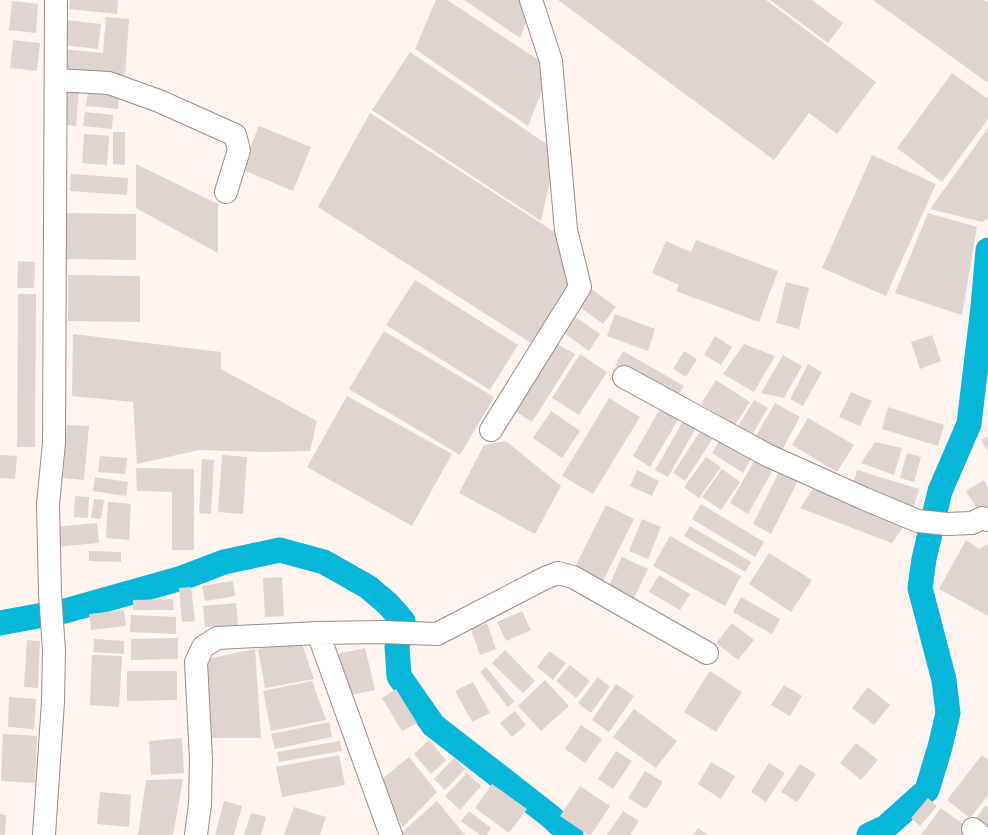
<svg xmlns="http://www.w3.org/2000/svg" width="988" height="835" font-family="Lato,sans-serif">
	<style>
		.lines { fill: none; stroke-linecap: round; stroke-linejoin: round }
		.canal { stroke: #07b7d9; stroke-width: 25 }
		.building { fill: #dfd4d0 }
		.minor-casing { stroke: #978d89; stroke-width: 24 }
		.minor { stroke: #fff; stroke-width: 22 }
	</style>
	<rect width="100%" height="100%" fill="#fff4ef"/>
	<g class="lines">
		<!-- canal -->
		<path class="canal" d="M0 623 65 611 182 578 224 562 280 550 324 562 368 587 388 604 403 621 397 647 399 676 433 725 550 816 571 835
			M869 835 886 827 927 790 940 747 948 713 944 680 920 588 924 559 940 491 969 424 983 307 988 250"/>
	</g>
	<!-- building -->
	<path class="building" d="M70 0H118L117 14 69 9Z
		M436 0H447L551 68 528 126 415 49Z
		M464 0H521L532 7 520 38Z
		M558 0H766L876 82 837 134 809 113 774 160Z
		M770 0H812L843 23 828 43Z
		M873 0H984L988 3V83Z
		M12 1 38 4 36 33 9 30Z
		M106 17 129 19 125 76 61 71 62 49 103 53Z
		M66 20 101 24 98 49 63 45Z
		M13 40 40 43 37 71 10 68Z
		M410 52 557 151 541 221 372 110Z
		M952 73 988 99V119L942 182 897 148Z
		M64 88 79 90 76 126 60 124Z
		M88 91 119 95 118 109 86 106Z
		M85 112 113 115 112 129 83 126Z
		M370 113 564 238 570 299 539 348 318 207Z
		M259 126 311 147 293 191 241 169Z
		M988 128V218L982 222 930 209Z
		M113 132H125V165L113 164Z
		M84 134 109 136 107 165 82 163Z
		M872 155 936 184 886 296 822 268Z
		M136 164 218 204V253L136 208Z
		M71 174 128 178 127 195 70 191Z
		M64 213 136 214V260L64 259Z
		M928 213 977 227 962 315 895 293Z
		M696 240 778 271 759 322 676 291 679 285 652 273 666 241 691 252Z
		M18 261 35 262 34 288H17Z
		M68 275 140 276V322L68 321Z
		M415 280 518 345 490 390 386 325Z
		M786 282 809 288 799 329 776 323Z
		M586 285 616 307 603 324 573 302Z
		M18 294H36L35 447H17Z
		M568 312 600 334 589 351 557 328Z
		M615 314 655 329 648 351 607 336Z
		M384 331 494 397 460 455 349 389Z
		M73 334 221 352V369L317 421 310 451 266 452 199 450 137 464 133 402 72 396Z
		M932 335 941 361 920 369 911 342Z
		M715 336 732 347 721 365 704 355Z
		M554 342 575 354 532 422 512 409Z
		M744 344 775 356 754 392 723 374Z
		M623 351 684 386 675 401 615 366Z
		M684 351 697 359 686 377 673 369Z
		M580 354 607 372 579 415 552 398Z
		M783 355 802 366 784 398 761 393Z
		M808 364 822 372 803 406 790 399Z
		M716 380 750 402 735 425 701 404Z
		M851 392 872 401 860 426 839 417Z
		M347 396 452 454 412 526 307 467Z
		M609 398 640 417 593 494 562 476Z
		M754 400 768 408 749 440 735 431Z
		M775 403 800 417 781 452 755 438Z
		M888 407 944 425 938 446 882 429Z
		M660 409 678 420 650 467 633 456Z
		M551 411 580 431 562 458 533 438Z
		M808 418 854 445 837 472 792 445Z
		M684 419 697 426 668 477 655 470Z
		M67 425 89 426 84 480 63 478Z
		M701 430 713 438 685 481 673 473Z
		M988 436V452L981 440Z
		M720 440 751 459 743 473 712 453Z
		M506 441 561 486 535 534 459 493 484 445Z
		M875 442 902 448 894 475 861 463Z
		M907 453 921 457 914 482 900 478Z
		M0 455 17 456 15 479 0 478Z
		M222 455 247 457 243 514 218 512Z
		M100 456 127 458 125 474 98 472Z
		M706 457 721 467 699 498 684 487Z
		M756 458 774 468 748 514 730 503Z
		M202 459 214 460 211 514 199 513Z
		M136 468 194 469V550H172V492L137 491Z
		M781 468 800 477 771 534 753 524Z
		M722 469 740 482 721 510 702 497Z
		M637 470 659 481 652 496 630 486Z
		M857 470 919 489 913 509 851 489Z
		M95 477 128 482 126 496 93 491Z
		M984 480 988 487V510L981 515 966 491Z
		M816 484 906 523 892 543 800 508Z
		M75 496 89 497 88 518 74 517Z
		M94 499 104 500 101 519 91 518Z
		M108 502 131 504 129 540 106 538Z
		M701 504 764 542 755 557 692 519Z
		M606 505 634 519 600 587 572 573Z
		M642 519 661 527 648 559 629 551Z
		M97 523 99 543 54 547 52 527Z
		M690 526 751 562 745 572 684 536Z
		M670 536 741 576 725 606 653 566Z
		M966 540 979 549 988 544V616L939 589Z
		M89 551 121 552V562L89 561Z
		M769 553 812 580 791 612 749 584Z
		M622 557 648 569 631 605 606 592Z
		M659 575 690 594 680 610 649 592Z
		M282 577 284 616 265 617 263 578Z
		M233 581 235 596 205 601 202 586Z
		M191 587 195 621 182 622 179 588Z
		M741 597 780 619 772 634 733 612Z
		M173 599 174 610H133V600Z
		M236 603 238 625 205 627 203 606Z
		M124 610 126 626 91 630 89 614Z
		M522 611 531 630 506 641 497 622Z
		M131 615 176 617V634L130 632Z
		M487 623 496 649 480 655 471 629Z
		M732 623 754 640 738 660 716 643Z
		M178 638V659L131 660V639Z
		M94 639 124 641V654L93 652Z
		M27 640 40 641 38 688 24 687Z
		M301 641 314 679 265 688 258 649Z
		M365 648 375 690 346 696 337 654Z
		M255 649 261 738H209L207 659Z
		M505 650 535 681 523 693 492 663Z
		M549 651 566 663 553 680 537 667Z
		M92 655 122 656 119 707 90 705Z
		M570 665 590 681 576 698 556 681Z
		M486 667 514 701 508 707 480 672Z
		M127 671H177V700L127 701Z
		M710 671 742 692 716 732 684 712Z
		M598 677 610 687 591 713 578 703Z
		M545 680 569 706 541 731 518 706Z
		M312 681 326 720 271 731 263 691Z
		M473 682 490 713 472 722 455 691Z
		M616 684 634 696 609 732 592 720Z
		M784 685 802 696 790 716 771 705Z
		M868 687 890 705 874 725 852 708Z
		M396 689 417 723 402 731 382 698Z
		M9 697 36 699 34 729 8 727Z
		M634 709 677 741 656 768 613 737Z
		M515 711 526 725 512 737 500 723Z
		M329 722 332 737 275 749 271 734Z
		M581 725 602 739 585 763 565 749Z
		M3 734 37 736 35 783 1 781Z
		M182 738 184 773 151 775 149 741Z
		M429 740 446 760 431 774 414 754Z
		M340 741 342 751 279 762 277 752Z
		M856 743 878 760 861 780 840 763Z
		M616 751 632 761 613 789 598 779Z
		M339 755 345 785 282 797 276 767Z
		M982 755 988 760V795L970 818 947 800Z
		M409 757 437 792 403 827 377 783Z
		M454 758 465 769 445 790 434 779Z
		M711 762 735 776 721 799 698 784Z
		M769 763 785 773 766 802 751 792Z
		M800 764 816 774 797 802 781 792Z
		M645 771 663 782 646 809 628 798Z
		M467 773 481 786 460 810 445 796Z
		M183 779 173 835H138L146 780Z
		M492 784 527 809 509 833 475 808Z
		M580 786 610 806 591 835H588L560 816Z
		M100 792 131 795 129 827 97 824Z
		M928 798 937 806 920 826 911 818Z
		M224 801 242 806 234 835H215Z
		M437 801 465 835H399Z
		M986 805 988 807V835L971 825Z
		M294 807 326 817 320 835H284Z
		M941 808 967 827 961 835H921Z
		M469 811 491 828 486 835H480L461 821Z
		M623 811 639 821 630 835H607Z
		M251 813 266 817 261 835H244Z
		M0 814 6 815 5 835H0Z
		M698 828 708 835H693Z"/>
	<g class="lines">
		<defs>
			<path id="minor" d="M56 80 109 83 159 101 235 135 239 150 226 192
				M624 377 767 455 865 499 918 521 947 524 972 523 982 518 988 520
				M491 430 580 287 566 230 551 61 531 0
				M318 633 391 835
				M973 829 980 835
				M44 835 53 702 54 650 50 594 48 504 54 443 56 0
				M196 835 200 804 201 759 196 662 203 647 217 638 318 633 383 632 437 634 545 578 558 573 573 577 707 653"/>
		</defs>
		<!-- minor casing -->
		<use href="#minor" class="minor-casing"/>
		<!-- minor -->
		<use href="#minor" class="minor"/>
	</g>
</svg>
